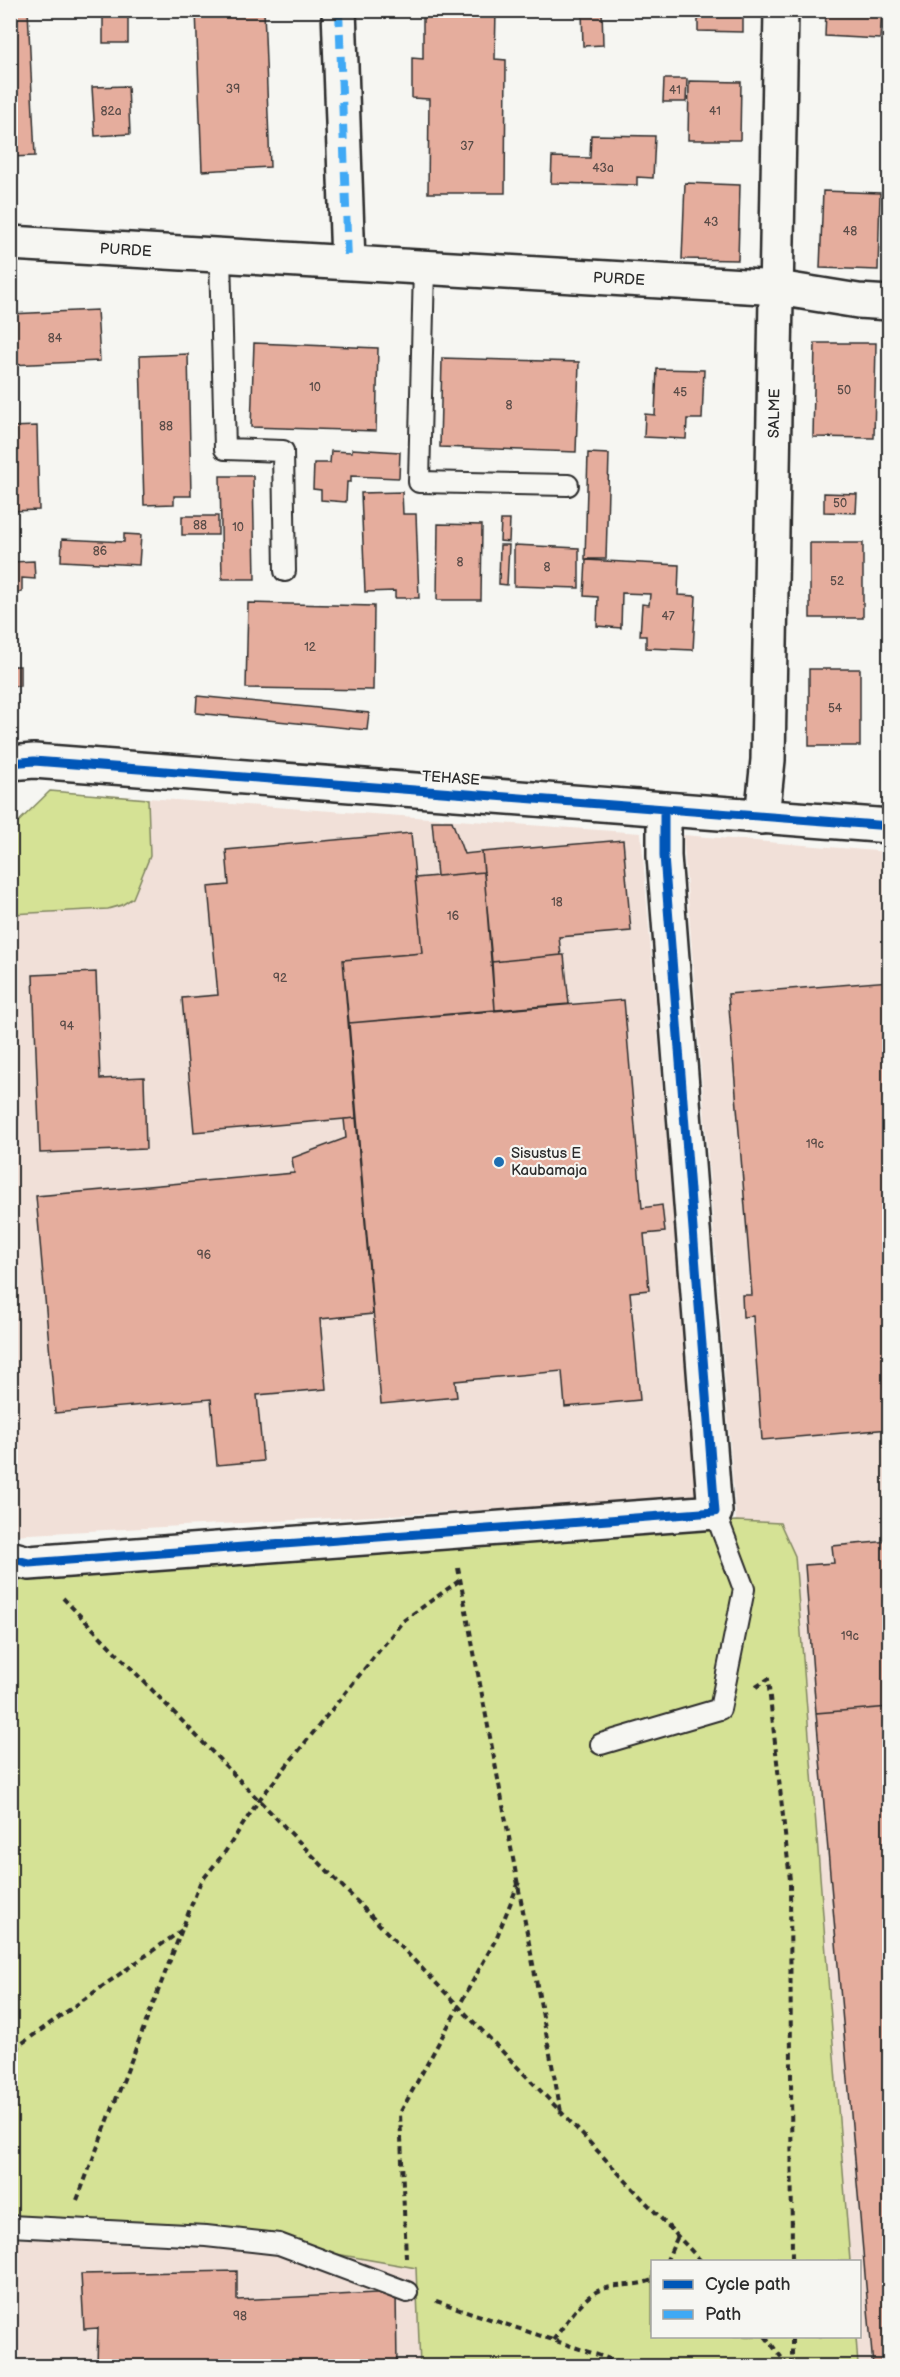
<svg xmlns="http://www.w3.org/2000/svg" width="900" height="2377" font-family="'Balsamiq Sans',sans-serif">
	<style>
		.built { fill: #f1e0d8 }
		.green { fill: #d5e295; stroke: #808660; stroke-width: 1.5 }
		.building { fill: #e5ad9d; stroke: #2b2b2b; stroke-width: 1.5 }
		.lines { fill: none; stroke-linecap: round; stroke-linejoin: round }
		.lane-casing { stroke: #2b2b2b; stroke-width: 24 }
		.street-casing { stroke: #2b2b2b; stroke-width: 38 }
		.path { stroke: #2b2b2b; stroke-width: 4; stroke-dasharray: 6 4.5; stroke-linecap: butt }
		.lane { stroke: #f6f6f2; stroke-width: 20 }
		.street { stroke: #f6f6f2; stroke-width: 33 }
		.quiet { stroke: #3fa9f5; stroke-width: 8; stroke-dasharray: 15 8; stroke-linecap: butt }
		.cycleway-casing { stroke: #f6f6f2; stroke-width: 13 }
		.cycleway { stroke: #0057b8; stroke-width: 9 }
		.poi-dot { fill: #1f6fb2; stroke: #f6f6f2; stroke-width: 2 }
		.labels { text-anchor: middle; stroke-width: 4.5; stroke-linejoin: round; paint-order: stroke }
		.number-label { font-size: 12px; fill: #5a4c48 }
		.street-label { font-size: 15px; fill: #2b2b2b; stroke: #f6f6f2 }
		.poi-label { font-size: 15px; fill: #2b2b2b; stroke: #f6f6f2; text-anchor: start }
	</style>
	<rect width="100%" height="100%" fill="#f6f6f2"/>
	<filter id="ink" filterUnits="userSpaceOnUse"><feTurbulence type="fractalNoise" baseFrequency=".0167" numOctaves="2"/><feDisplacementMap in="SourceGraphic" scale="12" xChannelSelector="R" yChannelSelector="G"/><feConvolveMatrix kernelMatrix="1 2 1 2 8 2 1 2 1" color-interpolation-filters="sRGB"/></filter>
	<g filter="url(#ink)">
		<!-- built -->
		<path class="built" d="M50 791 641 833 697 1499 11 1535V829Z
			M683 835 889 852V2366H858L856 2337 860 2336V2262L850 2261 780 1523 736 1521Z
			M11 2226 279 2244 417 2268 420 2366H17Z"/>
		<!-- green -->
		<path class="green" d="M50 791 148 799 150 856 133 898 122 905 108 909 11 914V829Z
			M736 1521 780 1523 795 1556 850 2261 652 2262V2336L856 2337 858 2366H420L416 2268 279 2244 11 2226 10 1578Z"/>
		<!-- building -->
		<path class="building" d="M10 10H28L35 156 10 157Z
			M103 10H128V43H103Z
			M196 10H264L270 167 202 171Z
			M423 10H496L495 59 506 60 505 193H428L429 99 412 98V58L423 59Z
			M582 10H602L603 45 583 46Z
			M698 10H743V32L698 31Z
			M826 10H882L880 39 825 36Z
			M664 79H687L686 102H663Z
			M689 81 741 82 740 140H688Z
			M128 86 130 134 95 136 92 87Z
			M591 135 655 136 653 178 637 177V185L551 183 552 157 590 158Z
			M685 183 740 185 738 260 682 259Z
			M823 191 880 193 878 270 820 268Z
			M97 310 100 361 10 365V314Z
			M254 343 378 348 376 431 251 427Z
			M815 343H876L874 438 813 437Z
			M188 354 191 496H174V504L144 505 140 356Z
			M442 358 579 362 576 452 440 447Z
			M657 369 704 370 702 419H687L686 439 644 437 645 414 655 415Z
			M37 426 39 510 10 511V427Z
			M352 449 400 452 399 478 351 476V482H347L346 502 321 500V490L313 489 314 463H330L331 451 352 452Z
			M588 453 609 454 606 559H585Z
			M220 476H253L255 579H222Z
			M402 492 403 514H416L419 598H395V591L365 592 361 493Z
			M824 493 857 494 856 513 824 512Z
			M182 516H218V535H182Z
			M501 520H510L509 542 500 541Z
			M438 524 482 525 481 600H437Z
			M10 534 12 562 34 561 35 579 22 578V592L10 593Z
			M124 534 141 535 139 565 61 561 62 539 124 542Z
			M810 543H863V618H810Z
			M500 545H509L507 585 499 584Z
			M514 545 579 548V588L514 586Z
			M586 560 679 565 678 595 696 596 693 650 646 648V636H640L642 604 649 605 650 594 622 593 621 628 597 626 598 597 584 596Z
			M248 603 374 606 373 690 246 688Z
			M10 666H20V686H10Z
			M809 669H860V746H809Z
			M197 696 369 713 367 730 196 713Z
			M432 821H452L464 854 482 852 484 872 437 876Z
			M411 833 422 953 343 960 356 1118 194 1132 182 998 218 995 208 887 229 885 226 850Z
			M623 840 631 931 559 937 561 955 492 962 482 852Z
			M484 872 495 1010 349 1023 343 960 422 953 415 878Z
			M561 955H564L569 1004 495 1010 492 962Z
			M96 972 100 1079 144 1077 146 1149 40 1153 33 975Z
			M890 981V1429L762 1440 753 1316 743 1317 742 1295H752L728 994Z
			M624 1000 642 1208 662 1205 665 1232 644 1234 649 1290 630 1292 640 1400 565 1407 562 1371 455 1381 457 1397 381 1404 349 1023Z
			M356 1118 373 1314 320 1319 326 1389 257 1395 263 1461 217 1465 211 1399 55 1413 36 1196 294 1173 292 1158 346 1138 344 1119Z
			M890 1541V1707L816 1713 805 1565 834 1563 832 1546Z
			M890 1707V2366H873L816 1713Z
			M237 2271V2300L396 2292 397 2366H97L98 2328 84 2329 81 2274Z"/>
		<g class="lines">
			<defs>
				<path id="lane" d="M220 256 225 449 283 451 285 571
					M424 267 419 482 568 485
					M601 1744 720 1709 744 1589 715 1512
					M10 2226 206 2236 279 2244 407 2292"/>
				<g id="street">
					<path d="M339 10 348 262"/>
					<path id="s1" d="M10 243 778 288 858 301 890 303"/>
					<path d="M10 763 34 761 890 826"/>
					<path id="s2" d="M762 817 768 760 781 10"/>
					<path d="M10 1558 29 1563 715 1512 664 856V809"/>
				</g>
			</defs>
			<!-- lane casing -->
			<use href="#lane" class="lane-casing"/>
			<!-- street casing -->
			<use href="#street" class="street-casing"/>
			<!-- path -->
			<path class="path" d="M458 1568 561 2112
				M63 1598 561 2112 702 2262
				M756 1687 768 1679 790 1880 792 2262
				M14 2049 182 1930
				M77 2200 200 1883 225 1852 259 1800 403 1621 460 1580
				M406 2258 400 2113 496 1939 519 1882
				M666 2262 678 2236
				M436 2301 631 2366
				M765 2336 788 2366
				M553 2340C567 2323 583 2293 606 2288 622 2284 638 2286 652 2280
				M792 2366V2336"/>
			<!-- lane -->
			<use href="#lane" class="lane"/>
			<!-- street -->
			<use href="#street" class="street"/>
			<!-- quiet -->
			<path class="quiet" d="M339 10 348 262"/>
			<defs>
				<path id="cycleway" d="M10 763 34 761 890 826
					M10 1558 29 1563 715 1512 664 856V809"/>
			</defs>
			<!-- cycleway casing -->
			<use href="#cycleway" class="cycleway-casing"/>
			<!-- cycleway -->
			<use href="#cycleway" class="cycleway"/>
		</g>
	</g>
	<!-- markers -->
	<circle class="poi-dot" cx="499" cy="1162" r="6"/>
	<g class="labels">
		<!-- number labels -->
		<g class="number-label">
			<text x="233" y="93">39</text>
			<text x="675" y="94">41</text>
			<text x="111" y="115">82a</text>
			<text x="715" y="115">41</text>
			<text x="467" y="150">37</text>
			<text x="603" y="172">43a</text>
			<text x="711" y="226">43</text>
			<text x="850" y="235">48</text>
			<text x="55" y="342">84</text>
			<text x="315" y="391">10</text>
			<text x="844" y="394">50</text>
			<text x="680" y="396">45</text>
			<text x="509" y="409">8</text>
			<text x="166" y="430">88</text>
			<text x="840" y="507">50</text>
			<text x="200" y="529">88</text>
			<text x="238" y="531">10</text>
			<text x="100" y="555">86</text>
			<text x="460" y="566">8</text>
			<text x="547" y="571">8</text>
			<text x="837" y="585">52</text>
			<text x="668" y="620">47</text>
			<text x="310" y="651">12</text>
			<text x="835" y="712">54</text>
			<text x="557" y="906">18</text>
			<text x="453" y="920">16</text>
			<text x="280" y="982">92</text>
			<text x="67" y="1030">94</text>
			<text x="815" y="1148">19c</text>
			<text x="204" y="1259">96</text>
			<text x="850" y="1640">19c</text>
			<text x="240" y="2320">98</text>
		</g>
		<!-- street labels -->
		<g class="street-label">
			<text dy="5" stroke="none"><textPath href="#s1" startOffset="116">PURDE</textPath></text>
			<text dy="5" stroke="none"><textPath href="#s1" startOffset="610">PURDE</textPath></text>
			<text dy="5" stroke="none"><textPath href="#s2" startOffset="404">SALME</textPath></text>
			<text transform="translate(451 778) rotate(4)" y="5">TEHASE</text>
		</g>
		<!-- poi labels -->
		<g class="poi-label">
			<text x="511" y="1158">Sisustus E<tspan x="511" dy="17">Kaubamaja</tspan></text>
		</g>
	</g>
	<!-- margin -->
	<rect width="900" height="2377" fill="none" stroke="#f6f6f2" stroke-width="36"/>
	<rect x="18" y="18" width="864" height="2341" fill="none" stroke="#2b2b2b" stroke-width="2" filter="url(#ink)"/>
	<!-- legend -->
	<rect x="651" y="2260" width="210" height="78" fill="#f6f6f2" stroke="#a5a5a2" stroke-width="1.5"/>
	<rect x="663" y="2280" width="30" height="9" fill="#0057b8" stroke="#a5a5a2" stroke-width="1.5"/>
	<text x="705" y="2290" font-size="18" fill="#2b2b2b">Cycle path</text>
	<rect x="663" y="2310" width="30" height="9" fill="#3fa9f5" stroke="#a5a5a2" stroke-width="1.5"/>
	<text x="705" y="2320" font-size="18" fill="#2b2b2b">Path</text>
</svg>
